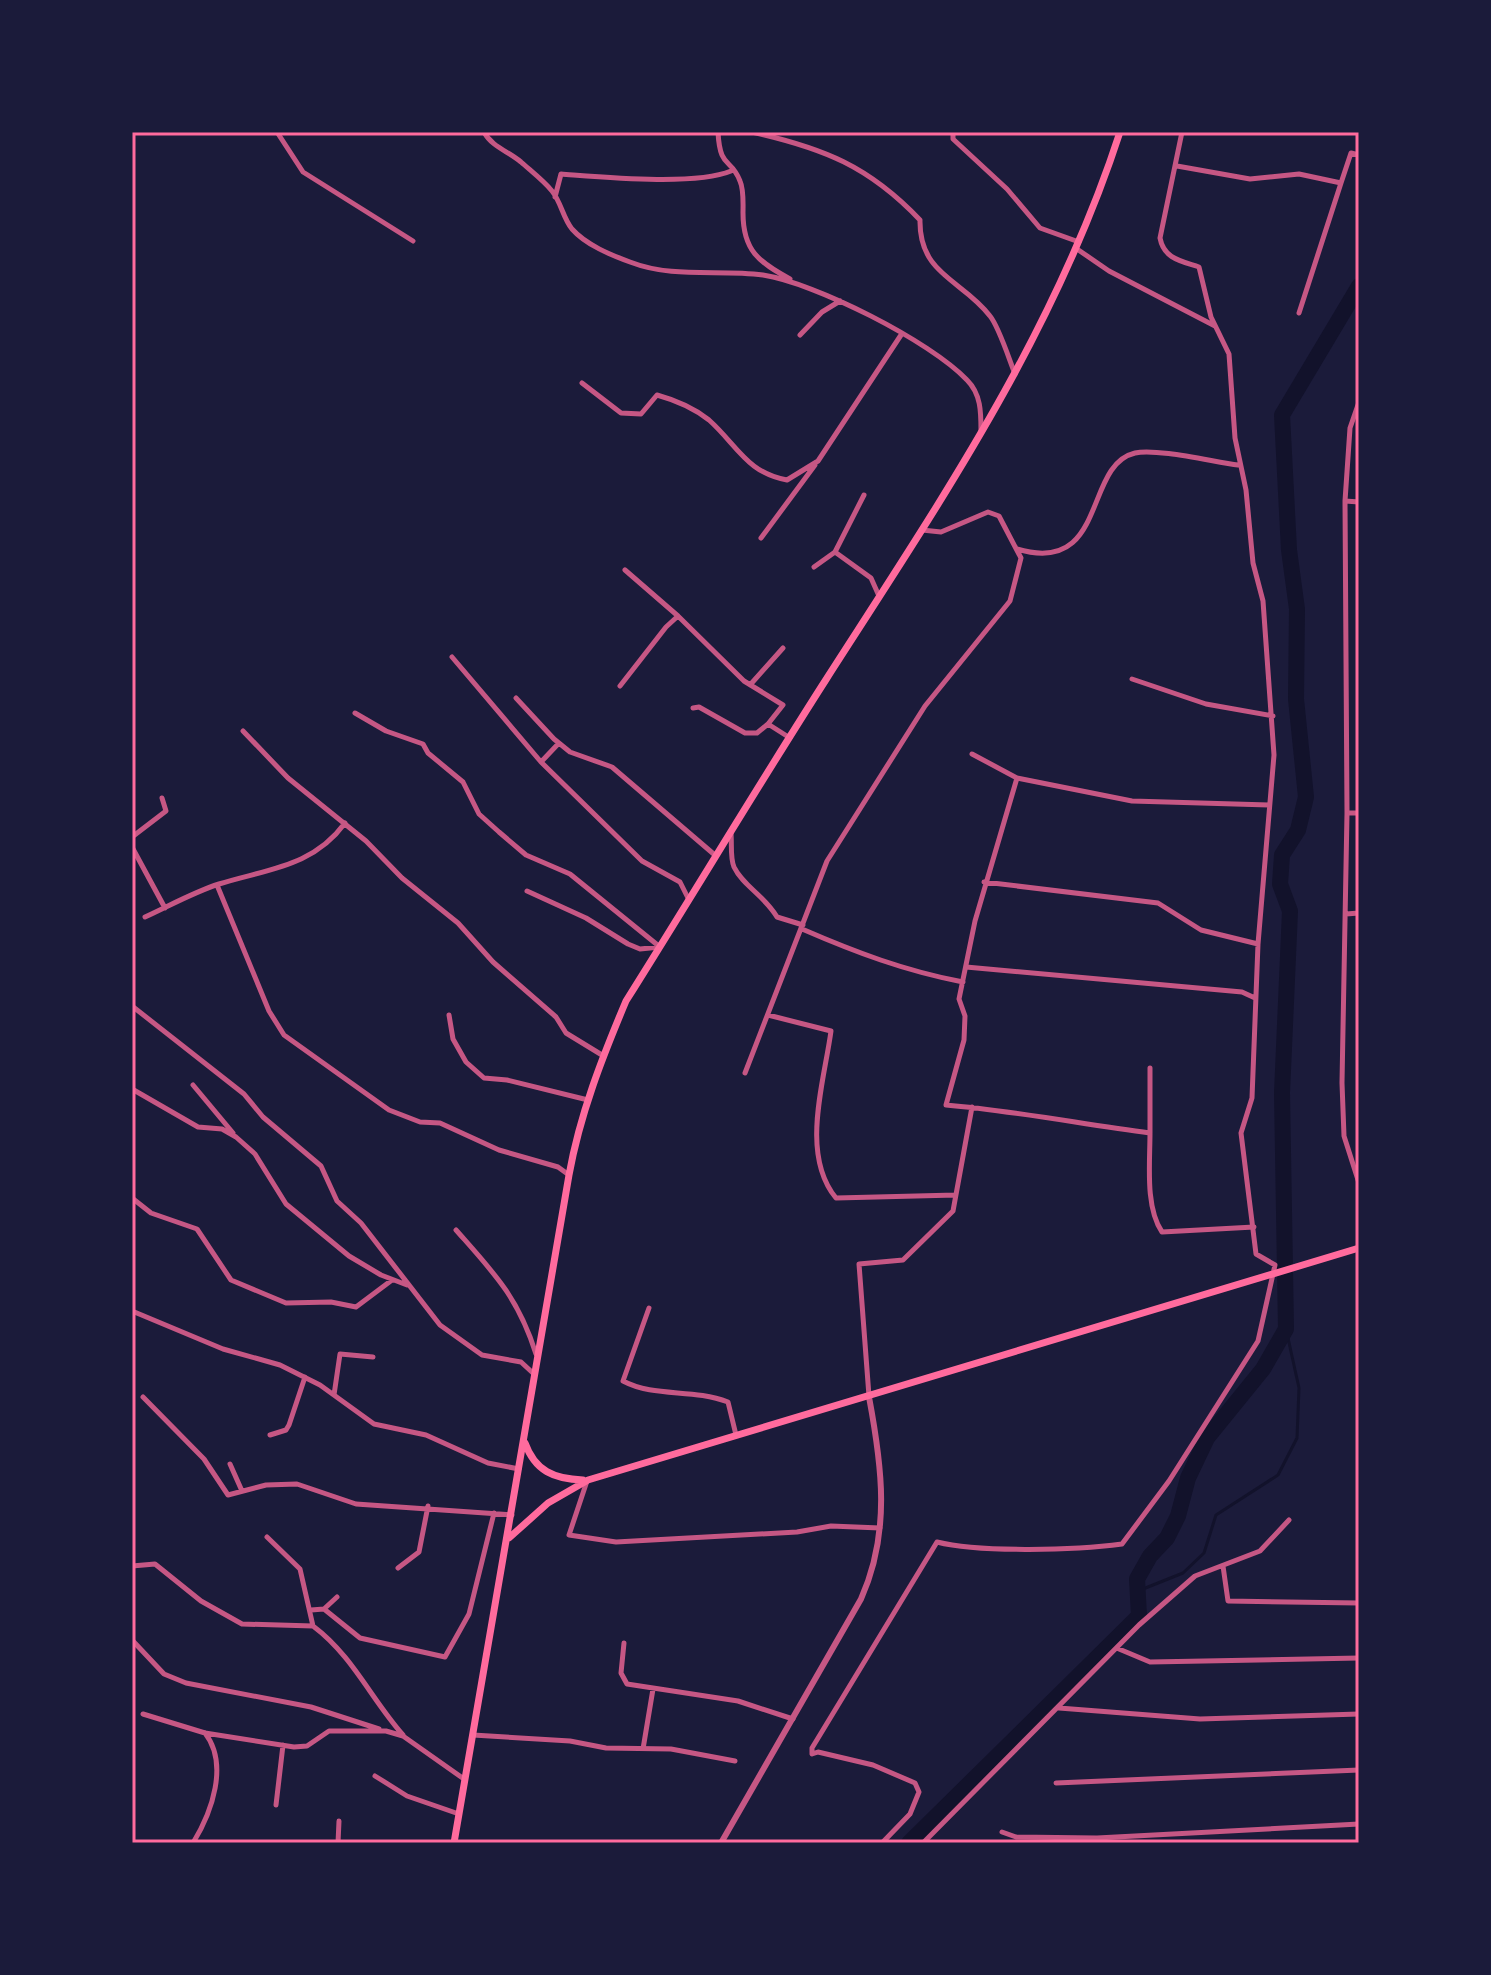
<svg xmlns="http://www.w3.org/2000/svg" width="1491" height="1975" font-family="'IBM Plex Sans',sans-serif">
	<style>
		.lines { fill: none; stroke-linecap: round; stroke-linejoin: round }
		.stream { stroke: #12122b; stroke-width: 3 }
		.river { stroke: #12122b; stroke-width: 16 }
		.minor { stroke: #c65784; stroke-width: 5 }
		.tertiary { stroke: #c65784; stroke-width: 6 }
		.secondary { stroke: #ff6b9d; stroke-width: 7 }
		.neatline { fill: none; stroke: #ff6b9d; stroke-width: 3 }
	</style>
	<rect width="100%" height="100%" fill="#1b1b3a"/>
	<g class="lines">
		<!-- stream -->
		<path class="stream" d="M1138 1591 1183 1573 1204 1553 1216 1515 1278 1475 1297 1438 1299 1388 1286 1329"/>
		<!-- river -->
		<path class="river" d="M909 1843 1139 1616 1137 1579 1150 1556 1167 1538 1178 1516 1188 1478 1207 1438 1263 1369 1286 1329 1282 1093 1290 911 1280 884 1282 855 1298 830 1306 797 1296 699 1297 609 1289 550 1282 415 1359 286"/>
		<!-- minor -->
		<path class="minor" d="M277 132 303 172 413 241
			M484 132C492 147 508 151 521 162 531 171 544 181 552 191 561 202 563 218 572 229 586 245 611 255 630 262 674 279 718 269 763 275 815 283 930 341 967 380 981 394 981 412 981 431
			M718 132C720 170 731 157 740 181 744 190 743 204 743 213 743 251 759 262 790 279
			M752 132C823 148 869 166 920 220 919 275 963 280 990 316 999 327 1009 359 1015 374
			M953 132V139L1007 189 1040 228 1079 242
			M1182 132 1160 238C1164 259 1181 261 1199 267L1211 317 1229 354 1235 438 1246 490 1253 563 1263 601 1274 755 1258 944
			M1177 166 1250 179 1299 174 1341 183 1299 313
			M1341 183 1351 153 1359 155
			M555 197 561 174C602 177 695 186 731 171
			M1077 249 1109 271 1215 326
			M800 335 822 312 840 301
			M582 383 621 413 641 414 657 395C675 400 694 408 709 420 737 445 747 473 787 480L818 461 901 335
			M864 495 835 552 871 578 879 596
			M1345 501 1359 502
			M761 538 815 465
			M1017 549C1108 576 1083 465 1135 453 1156 448 1214 462 1238 465
			M814 567 835 552
			M625 570 678 616
			M452 657 541 762 642 861 680 882 689 900
			M1132 679 1206 704 1273 716
			M750 685 783 648
			M620 686 666 627 678 616 744 681 783 705 768 724 790 738
			M516 698 554 739 570 752 612 767 716 856
			M693 708 699 707 745 733H757L768 724
			M355 713 386 731 423 744 428 753 463 782 479 814 499 832 526 855 570 874 660 947 640 949 628 944 586 918 527 891
			M243 731 288 778 366 841 402 878 458 923 493 962 556 1017 566 1033 602 1055
			M972 754 1017 778
			M541 762 559 743
			M1347 813 1345 501 1350 428 1359 402
			M1359 813H1347L1342 1083 1344 1136 1359 1183
			M731 834C732 843 730 858 734 867 743 886 764 895 777 917L803 925
			M132 837 166 811 162 798
			M132 847 165 908
			M217 885 269 1011 284 1035 389 1110 420 1122 440 1123 499 1150 558 1167 569 1175
			M1346 914 1359 913
			M145 917C169 906 194 892 219 884 267 869 313 867 345 823
			M802 929C855 952 905 971 963 982
			M966 967 1242 992 1255 998
			M132 1006 244 1094 263 1117 321 1166 337 1201 361 1223 440 1325 482 1355 521 1362 534 1374
			M449 1015 453 1039 466 1062 484 1078 507 1080 588 1100
			M768 1015 831 1031C824 1083 800 1154 836 1198L956 1195
			M745 1073 827 861 925 706 1010 601 1021 558 999 516 988 512 941 532 922 530
			M193 1085 233 1133
			M132 1089 198 1127 222 1129 236 1137 255 1154 286 1204 349 1256 381 1275 407 1285
			M1150 1133V1068
			M132 1198 151 1213 197 1229 231 1280 286 1303 331 1302 356 1307 392 1280
			M1254 1227 1162 1232C1145 1207 1150 1163 1150 1133 1081 1124 1015 1111 946 1105L964 1040 965 1016 959 999 975 921 1017 778 1132 801 1269 805
			M456 1230C494 1273 518 1297 536 1354
			M649 1308 623 1381C655 1398 692 1388 728 1402L736 1435
			M132 1311 223 1349 280 1365 320 1385 374 1424 426 1435 488 1463 519 1469
			M334 1395 340 1354 373 1357
			M869 1396 859 1264 903 1260 953 1211 972 1107
			M143 1397 204 1459 228 1495 266 1485 297 1484 356 1504 512 1515
			M270 1435 286 1430 289 1425 305 1377
			M230 1464 242 1491
			M587 1481 569 1535 616 1542 797 1532 831 1526 880 1528
			M267 1537 300 1569 313 1626
			M132 1566 155 1564 201 1601 242 1624 313 1626C353 1656 371 1699 403 1735
			M1223 1566 1228 1601 1359 1603
			M398 1568 419 1552 428 1506
			M324 1609 360 1638 445 1657 469 1614 494 1513
			M311 1610 324 1609 337 1597
			M132 1640 164 1674 186 1683 311 1707 379 1729
			M624 1643 621 1673 627 1684 738 1701 793 1719
			M1119 1649 1150 1662 1359 1658
			M1059 1708 1200 1719 1359 1714
			M143 1714 205 1733 294 1747 307 1746 329 1731H386L403 1736 464 1779
			M473 1735 570 1741 606 1748 671 1749 735 1761
			M643 1749 653 1689
			M375 1776 407 1796 459 1814
			M1056 1783 1359 1770
			M276 1805 283 1745
			M1002 1832 1016 1837 1097 1838 1359 1824
			M193 1843C212 1812 229 1764 205 1733
			M338 1843 339 1821
			M463 1843H495
			M882 1843 910 1814 919 1792 915 1783 873 1765 818 1752 812 1754V1748L937 1542C980 1553 1077 1550 1122 1544L1169 1481 1258 1341 1275 1265 1256 1254 1241 1133 1252 1098 1258 944 1201 930 1158 903 984 882
			M923 1843 1139 1625 1195 1576 1260 1551 1289 1520"/>
		<!-- tertiary -->
		<path class="tertiary" d="M721 1843 861 1599C891 1532 882 1466 869 1397"/>
		<!-- secondary -->
		<path class="secondary" d="M525 1443C535 1471 554 1479 583 1480
			M509 1538 548 1503 588 1480 1359 1248
			M454 1843 569 1175C580 1114 602 1058 626 1001 694 893 759 784 827 678 942 499 1054 335 1120 132"/>
	</g>
	<!-- border -->
	<rect width="1491" height="1975" fill="none" stroke="#1b1b3a" stroke-width="268"/>
	<rect x="134" y="134" width="1223" height="1707" class="neatline"/>
</svg>
